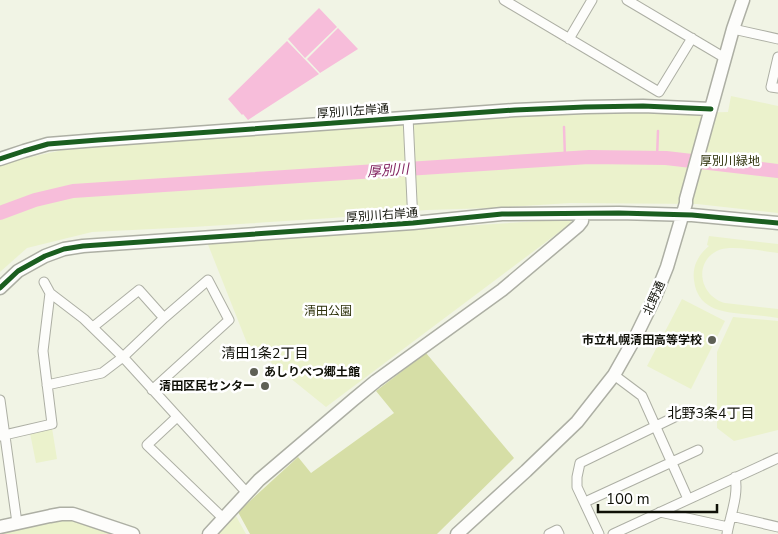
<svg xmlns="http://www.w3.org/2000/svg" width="778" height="534" font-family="'Nunito Sans','Noto Sans JP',sans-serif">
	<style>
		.green { fill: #ebf2cc }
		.forest { fill: #d6dea6 }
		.water { fill: #f7bdda }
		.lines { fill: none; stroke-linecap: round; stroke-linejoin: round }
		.stream { stroke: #f7bdda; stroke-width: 2.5 }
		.river { stroke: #f7bdda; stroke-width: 14 }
		.street-casing { stroke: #adafa4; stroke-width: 11 }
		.secondary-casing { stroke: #adafa4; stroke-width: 15 }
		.street { stroke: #fdfdfb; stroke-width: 9 }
		.secondary { stroke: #fdfdfb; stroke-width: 12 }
		.cycleway-casing { stroke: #fff; stroke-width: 8 }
		.cycleway { stroke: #1b5e20; stroke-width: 5 }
		.poi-dot { fill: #5e6055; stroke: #fff; stroke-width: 2 }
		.labels { text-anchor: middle; stroke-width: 5; stroke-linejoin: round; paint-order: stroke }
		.street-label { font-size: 12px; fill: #0f1007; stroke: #fff }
		.park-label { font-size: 12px; fill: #2d310a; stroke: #fff }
		.poi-label { font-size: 12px; font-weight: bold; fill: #0f1007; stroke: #fff; text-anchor: end }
		.water-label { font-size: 14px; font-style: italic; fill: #832461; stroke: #fff }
		.neighbourhood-label { font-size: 14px; fill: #0f1007; stroke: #fff }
	</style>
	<rect width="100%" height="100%" fill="#f1f4e5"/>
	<!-- green -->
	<path class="green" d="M731 96 778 106V213L697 204 570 203 490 208 427 210 332 218 193 227 92 232 27 248 0 272V165L3 163 95 143 617 110 692 113 728 112Z
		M572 219 570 224 326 407 247 343 207 242Z
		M709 236 778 244V253C763 251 732 245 719 250 693 261 699 296 725 303L778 309V318C766 316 755 315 743 314 720 312 697 308 694 280 692 266 699 254 709 246L707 245Z
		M682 299 725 321 691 389 647 366Z
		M733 317 778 321V430L734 441 717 428V352Z
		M52 428 57 459 36 463 30 433Z
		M236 516 246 534H215L222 527Z
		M63 517 122 534H0V533Z"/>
	<!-- forest -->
	<path class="forest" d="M426 353 514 458 437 534H250L238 512 298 457 311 473 394 413 376 391Z"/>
	<!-- water -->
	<path class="water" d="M319 8 337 27 305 58 288 39Z
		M338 28 358 49 320 73 307 59Z
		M287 41 319 74 248 120 243 114 242 115 228 99Z"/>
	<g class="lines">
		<!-- stream -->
		<path class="stream" d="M564 127 565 158
			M657 158 658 131"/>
		<!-- river -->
		<path class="river" d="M0 213 35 200 73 191 589 157 666 158 778 171"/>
		<defs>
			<path id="street" d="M504 0 659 92 692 38
				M627 0 725 58
				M733 29 778 39
				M569 39 592 0
				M778 57 771 87 778 88
				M408 117 413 223
				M44 282 50 293 84 319 123 357 247 493
				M93 327 139 290 164 318
				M614 375 642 396 688 499
				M47 385 102 373 123 357 164 318 208 280 229 320 152 390
				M0 400 17 523
				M177 417 147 445 224 519
				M0 436 52 424 43 351 50 293
				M585 502 698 450
				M660 512 728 527
				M731 516 778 527
				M549 534 557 530 559 534
				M599 534 577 487V477L580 463 687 411
				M613 534 778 458
				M727 534C730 516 739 495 735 477"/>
			<path id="secondary" d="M0 159 24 151 48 144 98 140 515 110 585 107 643 106 711 109
				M0 288 18 271 45 256 64 249 83 246 413 223 502 214 619 213 692 215 778 223
				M0 527 50 516 61 514H73L133 534
				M209 534 259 480 353 400 376 381 502 290 578 226 582 221V214
				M457 534 526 471 577 422 614 375 636 336 655 297 667 267 686 203V199L733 29 743 0"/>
		</defs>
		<!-- street casing -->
		<use href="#street" class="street-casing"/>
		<!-- secondary casing -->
		<use href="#secondary" class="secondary-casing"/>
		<!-- street -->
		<use href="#street" class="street"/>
		<!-- secondary -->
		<use href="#secondary" class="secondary"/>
		<defs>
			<path id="cycleway" d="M0 159 24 151 48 144 98 140 515 110 585 107 643 106 711 109
				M0 288 18 271 45 256 64 249 83 246 413 223 502 214 619 213 692 215 778 223"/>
		</defs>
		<!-- cycleway casing -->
		<use href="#cycleway" class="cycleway-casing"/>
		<!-- cycleway -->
		<use href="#cycleway" class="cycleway"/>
	</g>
	<!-- markers -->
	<g class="poi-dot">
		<circle cx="712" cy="340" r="5"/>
		<circle cx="254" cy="372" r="5"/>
		<circle cx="265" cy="386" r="5"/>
	</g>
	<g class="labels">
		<!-- street labels -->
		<g class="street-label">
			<text transform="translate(353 111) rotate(-4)" y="4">厚別川左岸通</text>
			<text transform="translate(382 215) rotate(-4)" y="4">厚別川右岸通</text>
			<text transform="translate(654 298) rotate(-66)" y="4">北野通</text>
		</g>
		<!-- park labels -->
		<g class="park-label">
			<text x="730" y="165">厚別川緑地</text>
			<text x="328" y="315">清田公園</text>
		</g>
		<!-- poi labels -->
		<g class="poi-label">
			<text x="702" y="344">市立札幌清田高等学校</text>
			<text x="264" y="376" text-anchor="start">あしりべつ郷土館</text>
			<text x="255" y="390">清田区民センター</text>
		</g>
		<!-- water labels -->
		<g class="water-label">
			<text transform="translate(388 170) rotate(-4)" y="5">厚別川</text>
		</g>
		<!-- neighbourhood labels -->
		<g class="neighbourhood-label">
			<text x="265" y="358">清田1条2丁目</text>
			<text x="711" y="418">北野3条4丁目</text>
		</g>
	</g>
	<!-- scale -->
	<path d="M598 504v8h119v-8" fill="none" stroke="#0f1007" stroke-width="2.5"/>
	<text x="606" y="504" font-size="15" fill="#0f1007" stroke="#ffffff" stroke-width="4" paint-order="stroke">100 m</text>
</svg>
